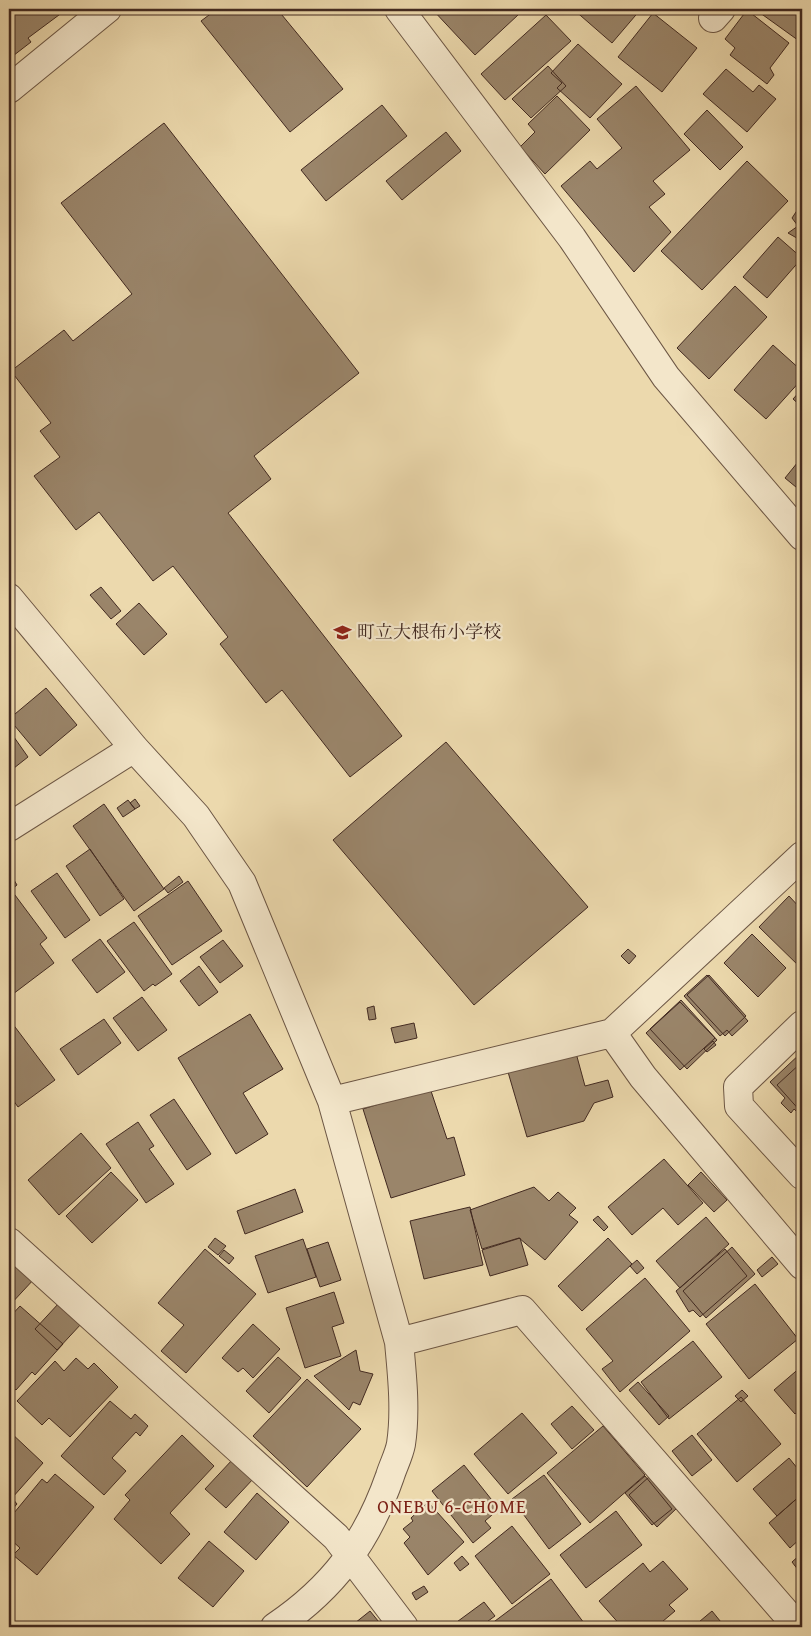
<svg xmlns="http://www.w3.org/2000/svg" width="811" height="1636" font-family="'Gentium Book Plus','Noto Serif JP',serif">
	<style>
		.building { fill: #9a856a; stroke: #422a21 }
		.lines { fill: none; stroke-linecap: round; stroke-linejoin: round }
		.minor-casing { stroke: #6c5644; stroke-width: 30 }
		.minor { stroke: #f3e6ca; stroke-width: 28 }
		.labels { text-anchor: middle; stroke-width: 4.5; stroke-linejoin: round; paint-order: stroke }
		.poi-label { font-size: 18px; fill: #422a21; stroke: #f3e6ca; text-anchor: start }
		.neighbourhood-label { font-size: 19px; letter-spacing: 1px; fill: #7a1f14; stroke: #f3e6ca }
	</style>
	<rect width="100%" height="100%" fill="#ecd9ad"/>
	<filter id="stains"><feTurbulence type="fractalNoise" baseFrequency=".004" numOctaves="4"/><feColorMatrix values="0 0 0 0 .2 0 0 0 0 .09 0 0 0 0 .02 0 0 0 .5 -.17"/></filter>
	<radialGradient id="worn" r=".72"><stop offset=".6" stop-color="#630" stop-opacity="0"/><stop offset="1" stop-color="#630" stop-opacity=".3"/></radialGradient>
	<!-- building -->
	<path class="building" d="M9 9H67L28 38 31 42 9 59Z
		M217 9H277L343 89 290 132 201 21Z
		M432 9H511L518 15 475 55Z
		M573 9H641L612 43Z
		M757 9H802V43L756 10Z
		M747 10 789 43 770 68 774 75 767 84 730 55 735 48 725 39Z
		M653 13 697 48 662 92 618 57Z
		M546 15 571 41 505 100 481 74Z
		M578 44 622 84 590 118 557 88 562 83 551 73Z
		M548 66 566 86 531 118 512 99Z
		M726 69 753 92 759 85 776 99 747 132 703 94Z
		M636 86 690 150 653 181 665 194 649 207 671 232 634 272 561 186 590 161 597 169 622 148 597 119Z
		M557 96 590 130 545 174 520 147 535 132 528 124Z
		M382 105 407 136 326 201 301 170Z
		M707 110 743 147 720 170 684 134Z
		M164 123 359 373 254 456 271 479 228 513 402 736 350 777 282 690 266 703 220 644 228 637 173 566 153 581 99 512 76 530 34 476 60 457 40 431 51 423 11 371 64 330 73 341 132 294 61 203Z
		M446 132 461 151 402 200 386 181Z
		M747 161 788 201 702 290 661 251Z
		M802 203V241L788 233 798 226 792 218Z
		M778 237 802 258 767 298 743 277Z
		M735 286 767 317 709 379 677 348Z
		M773 345 802 371V379L766 419 734 390Z
		M802 389V407L793 399Z
		M802 457V492L785 478Z
		M101 587 121 611 111 619 90 595Z
		M139 603 167 634 144 655 116 624Z
		M46 688 77 725 40 756 9 719Z
		M9 730 28 757 9 772Z
		M446 742 588 907 474 1005 333 840Z
		M135 799 140 806 135 809 130 803Z
		M128 800 135 809 123 817 117 808Z
		M104 804 164 889 134 911 73 826Z
		M90 849 124 899 100 916 66 866Z
		M57 873 90 920 65 938 31 891Z
		M11 875 17 885 12 889 9 884V877Z
		M179 876 183 882 168 893 164 888Z
		M188 881 222 931 172 965 138 916Z
		M9 887 47 938 40 944 54 963 13 994 9 989Z
		M789 896 802 910V969L759 927Z
		M134 922 172 974 155 986 153 984 144 991 107 941Z
		M752 934 786 968 758 997 724 963Z
		M100 939 125 972 97 993 72 960Z
		M223 940 243 966 220 983 200 957Z
		M628 949 636 956 629 964 621 956Z
		M199 966 218 992 199 1006 180 981Z
		M707 975 748 1021 732 1036 727 1030 720 1036 684 996Z
		M709 975 746 1016 725 1036 687 995Z
		M142 997 167 1030 138 1051 113 1018Z
		M681 1000 717 1040 687 1069 650 1029Z
		M680 1002 715 1038 680 1070 646 1033Z
		M374 1006 376 1019 369 1020 367 1008Z
		M250 1014 283 1069 243 1093 268 1134 236 1154 178 1058Z
		M9 1019 55 1080 18 1107 13 1100 9 1103Z
		M104 1019 121 1043 78 1075 60 1049Z
		M414 1023 417 1038 395 1043 391 1028Z
		M713 1041 716 1045 707 1052 704 1049Z
		M802 1052V1115L801 1116 794 1109 791 1113 781 1103 785 1098 770 1082Z
		M576 1053 585 1086 608 1080 613 1097 594 1103 584 1121 527 1137 508 1072Z
		M802 1062V1113L777 1085Z
		M430 1088 447 1139 454 1137 465 1175 391 1198 363 1109Z
		M174 1099 211 1154 187 1170 150 1115Z
		M138 1122 154 1146 149 1149 174 1184 146 1203 106 1144Z
		M81 1133 111 1168 59 1215 28 1180Z
		M664 1159 703 1203 678 1225 663 1208 632 1235 608 1207Z
		M111 1172 138 1200 92 1243 66 1216Z
		M701 1172 727 1200 714 1212 688 1185Z
		M534 1187 549 1201 558 1192 576 1208 569 1215 578 1222 545 1260 519 1238 482 1249 470 1210Z
		M295 1189 303 1212 245 1234 237 1211Z
		M470 1207 483 1265 424 1279 410 1221Z
		M598 1216 608 1227 604 1231 593 1220Z
		M706 1217 729 1244 680 1288 656 1261Z
		M215 1238 226 1246 218 1255 208 1247Z
		M520 1238 528 1265 490 1276 482 1250Z
		M608 1238 632 1264 582 1311 558 1286Z
		M303 1239 316 1277 268 1293 255 1256Z
		M328 1242 341 1280 320 1287 307 1249Z
		M732 1247 755 1274 706 1318 683 1291Z
		M205 1249 256 1294 186 1373 161 1351 184 1325 158 1303Z
		M725 1249 747 1276 700 1317 693 1310 689 1312 676 1291Z
		M224 1250 234 1258 229 1264 219 1256Z
		M9 1253 35 1278 9 1306Z
		M772 1257 778 1264 762 1277 757 1270Z
		M637 1260 644 1268 637 1274 630 1266Z
		M645 1278 690 1331 620 1392 602 1369 613 1361 586 1329Z
		M755 1284 798 1339 749 1379 706 1324Z
		M334 1292 344 1323 332 1327 341 1356 305 1368 286 1308Z
		M59 1303 82 1323 57 1350 35 1329Z
		M20 1306 63 1344 35 1375 32 1372 16 1390 11 1386 9 1388V1318Z
		M253 1324 280 1349 253 1378 243 1368 238 1372 222 1358Z
		M693 1341 722 1377 669 1419 641 1382Z
		M356 1350 360 1371 373 1374 360 1405 353 1402 349 1410 314 1376Z
		M278 1357 301 1378 269 1413 246 1391Z
		M76 1358 88 1369 94 1363 118 1387 70 1437 49 1418 42 1425 17 1401 55 1361 64 1371Z
		M802 1366V1408L795 1414 774 1390Z
		M307 1379 361 1429 307 1487 253 1436Z
		M638 1382 669 1416 659 1425 629 1390Z
		M742 1390 748 1396 741 1402 735 1396Z
		M741 1397 781 1444 737 1482 697 1434Z
		M110 1401 131 1419 135 1414 148 1426 140 1436 136 1432 112 1458 126 1471 104 1495 61 1456Z
		M572 1406 594 1430 572 1449 551 1424Z
		M522 1413 557 1453 508 1494 474 1454Z
		M603 1426 645 1475 590 1523 547 1473Z
		M9 1431 43 1463 12 1498 17 1504 9 1513Z
		M182 1435 214 1466 170 1513 190 1534 161 1564 114 1519 130 1500 125 1495Z
		M692 1435 712 1460 692 1476 672 1451Z
		M789 1458 802 1474V1494L777 1516 753 1489Z
		M233 1459 254 1478 226 1508 205 1489Z
		M464 1465 499 1509 485 1521 491 1528 473 1543 432 1491Z
		M55 1474 94 1507 37 1575 13 1555 20 1548 9 1538V1519L42 1479 47 1483Z
		M544 1475 581 1524 549 1549 512 1499Z
		M645 1476 672 1509 652 1525 625 1493Z
		M650 1476 677 1508 657 1527 629 1495Z
		M257 1493 289 1522 256 1560 224 1532Z
		M802 1494V1537L790 1548 769 1523Z
		M428 1502 464 1542 428 1575 404 1543 410 1537 403 1529 413 1521 411 1518Z
		M616 1511 642 1545 586 1588 560 1555Z
		M512 1526 550 1574 512 1604 475 1556Z
		M209 1541 244 1571 213 1607 178 1578Z
		M802 1553V1575L792 1562Z
		M462 1556 469 1564 460 1571 454 1563Z
		M663 1561 688 1589 669 1605 675 1611 656 1627H622L599 1601 643 1563 650 1572Z
		M551 1579 587 1627H487Z
		M424 1586 428 1592 416 1600 412 1593Z
		M484 1602 495 1616 480 1627H450Z
		M370 1611 383 1627H350Z
		M712 1611 725 1627H693Z"/>
	<g class="lines">
		<defs>
			<path id="minor" d="M399 9 572 238 666 377 802 536
				M713 18 721 9
				M9 89 107 9
				M9 598 134 748 196 816 242 883 332 1101 399 1342C402 1374 406 1411 401 1444 399 1455 393 1466 390 1476 367 1542 333 1588 275 1627
				M9 827 134 748
				M802 1025 738 1087 739 1106 802 1175
				M612 1033 643 1077 802 1265
				M332 1101 612 1033 802 856
				M9 1242 336 1537 404 1627
				M399 1342 522 1310 798 1627"/>
		</defs>
		<!-- minor casing -->
		<use href="#minor" class="minor-casing"/>
		<!-- minor -->
		<use href="#minor" class="minor"/>
	</g>
	<!-- icons -->
	<defs>
		<symbol id="school-bare" viewBox="-9 -9 18 18"><path d="M0-5L7-2L0 1L-7-2ZM-4 1L0 2.5L4 1V4Q0 6-4 4Z" fill="#8f2418" stroke="#f3e6ca" stroke-width="2.5" paint-order="stroke"/></symbol>
	</defs>
	<g fill-rule="evenodd">
		<use href="#school-bare" x="330" y="620" width="25" height="25"/>
	</g>
	<g class="labels">
		<!-- poi labels -->
		<g class="poi-label">
			<text x="357" y="638">町立大根布小学校</text>
		</g>
		<!-- neighbourhood labels -->
		<g class="neighbourhood-label">
			<text x="452" y="1513">ONEBU 6-CHOME</text>
		</g>
	</g>
	<!-- margin -->
	<rect width="811" height="1636" fill="none" stroke="#ecd9ad" stroke-width="30"/>
	<rect x="10" y="10" width="791" height="1616" fill="none" stroke="#422a21" stroke-width="2.5"/>
	<rect x="15" y="15" width="781" height="1606" fill="none" stroke="#422a21"/>
	<rect width="100%" height="100%" filter="url(#stains)"/>
	<rect width="100%" height="100%" fill="url(#worn)"/>
</svg>
